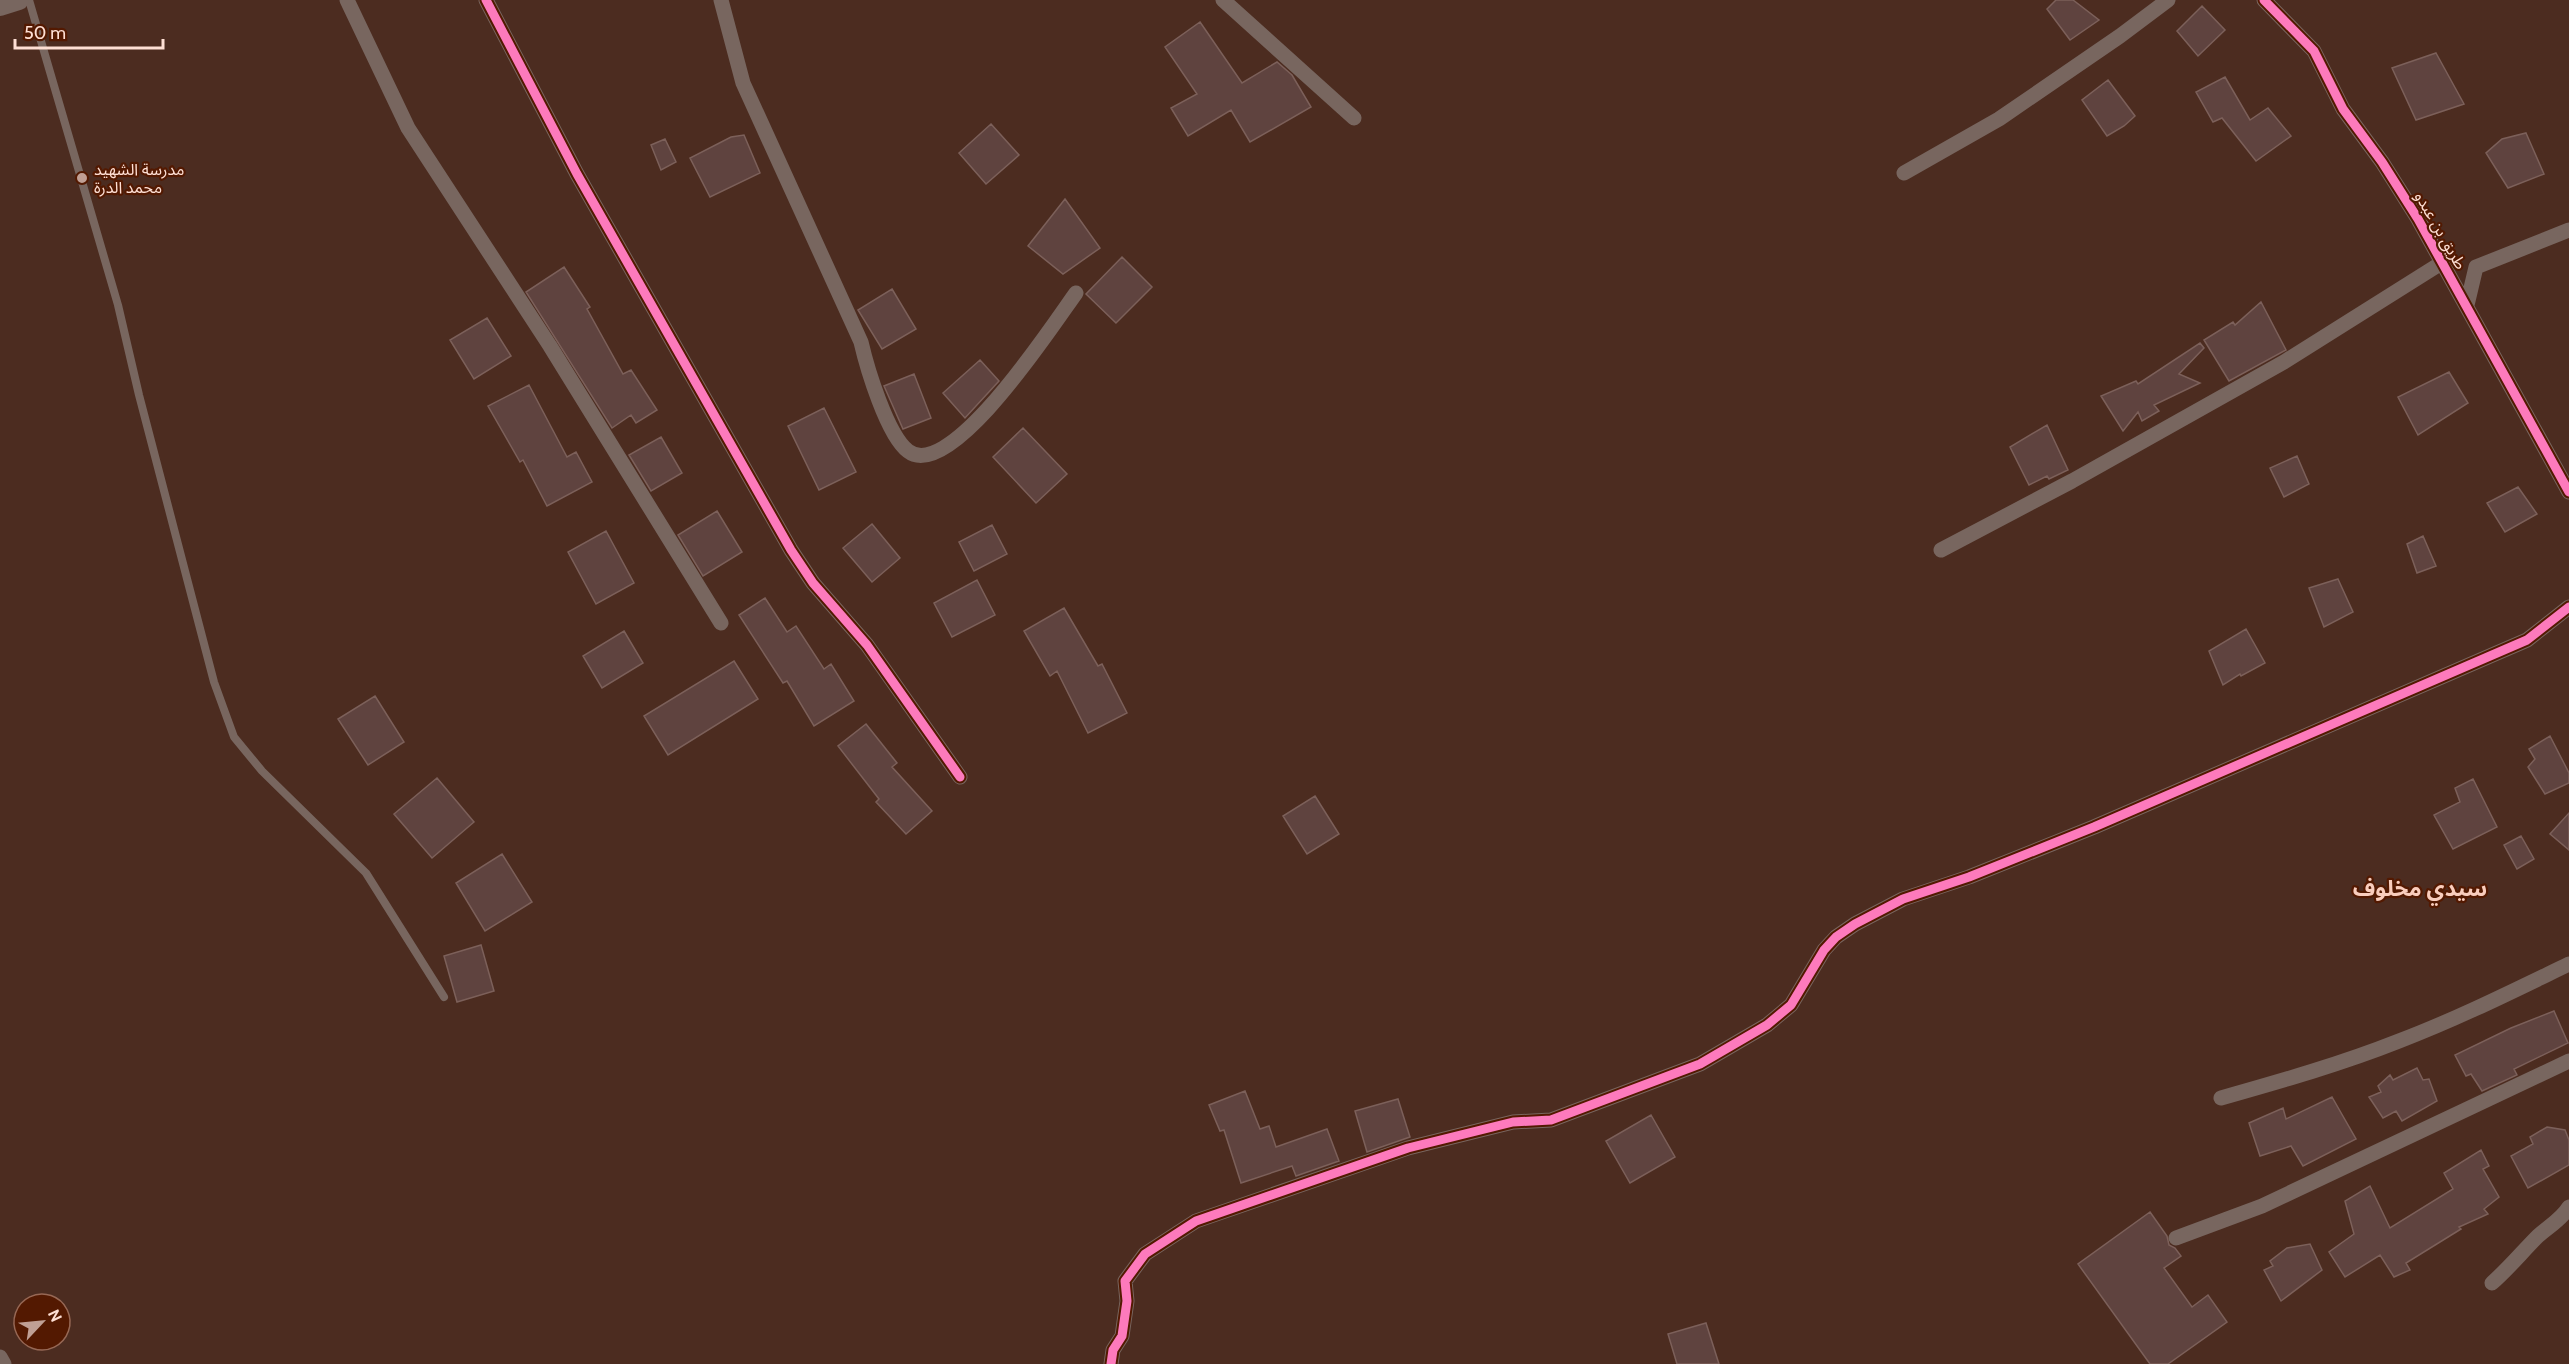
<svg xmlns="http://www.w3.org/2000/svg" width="2569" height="1364" font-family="Cabin,'Noto Sans Arabic',sans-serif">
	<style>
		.building { fill: #5f433f; stroke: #7c605a; stroke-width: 1.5 }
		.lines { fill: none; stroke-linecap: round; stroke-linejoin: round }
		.service { stroke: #78665f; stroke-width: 8 }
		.minor { stroke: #78665f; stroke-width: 15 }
		.tertiary { stroke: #78665f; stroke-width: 20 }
		.cycleway-casing { stroke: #531901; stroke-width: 13 }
		.cycleway { stroke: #fd7abc; stroke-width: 9 }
		.poi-dot { fill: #c0a095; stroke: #531901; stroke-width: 2 }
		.labels { text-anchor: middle; stroke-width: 4.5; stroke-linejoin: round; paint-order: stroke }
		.poi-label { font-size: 16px; fill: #fedfd4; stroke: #531901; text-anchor: start }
		.street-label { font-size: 16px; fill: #fedfd4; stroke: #531901 }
		.district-label { font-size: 22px; font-weight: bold; fill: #f9cdbd; stroke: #531901 }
	</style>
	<rect width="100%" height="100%" fill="#4c2c20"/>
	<!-- building -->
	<path class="building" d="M2056 0H2073L2099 20 2070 40 2047 9Z
		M2202 6 2225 30 2198 56 2177 31Z
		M1200 22 1242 83 1277 62 1292 75 1311 107 1250 142 1231 110 1188 136 1171 108 1197 94 1165 47Z
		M2436 53 2464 104 2416 120 2392 68Z
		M2225 77 2250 120 2268 108 2291 136 2256 161 2222 118 2213 122 2196 92Z
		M2108 80 2135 116 2124 126 2107 136 2082 100Z
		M991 124 1019 155 986 184 959 153Z
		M2526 133 2544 174 2508 188 2486 153 2502 139Z
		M744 135 760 173 710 197 690 158 731 137Z
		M665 139 676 162 661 170 651 145Z
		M1065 199 1100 248 1063 274 1028 246Z
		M1122 257 1152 287 1116 323 1086 294Z
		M564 267 590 307 587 309 623 374 631 370 657 410 636 423 631 415 612 428 526 292Z
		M892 289 916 329 882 349 858 310Z
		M2261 302 2286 350 2229 381 2204 340 2233 322 2235 325Z
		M487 318 511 356 474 379 450 340Z
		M2200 343 2204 348 2179 374 2200 383 2154 405 2159 411 2142 421 2138 412 2123 431 2101 396 2136 381 2138 384Z
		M980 360 999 381 965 418 943 393Z
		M2449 372 2468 403 2418 435 2398 397Z
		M914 374 931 418 903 429 884 386Z
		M529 385 567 457 576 452 592 482 547 506 523 460 520 462 488 406Z
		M824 408 856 472 819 490 788 426Z
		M2047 425 2068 470 2049 479 2047 476 2029 485 2010 447Z
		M1023 428 1067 474 1036 503 993 457Z
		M661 437 682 473 651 491 629 455Z
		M2297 456 2309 484 2284 497 2270 468Z
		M2518 487 2537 514 2505 532 2487 503Z
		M717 511 742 552 703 576 678 535Z
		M872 524 900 558 872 582 843 548Z
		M992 525 1007 554 974 571 959 542Z
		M606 531 634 583 596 604 568 552Z
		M2423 536 2436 566 2417 573 2407 544Z
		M2338 579 2353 612 2324 627 2309 588Z
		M977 580 995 615 952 637 934 603Z
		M765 598 787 632 796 626 824 669 831 664 854 701 814 726 787 681 783 683 739 615Z
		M1064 608 1098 666 1102 664 1127 713 1088 733 1057 671 1050 676 1024 631Z
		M2246 629 2265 663 2241 676 2240 674 2223 685 2209 651Z
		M624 631 643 663 602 688 583 656Z
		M734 661 758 699 668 755 644 716Z
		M375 696 404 742 368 765 338 719Z
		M866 724 897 763 892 767 932 811 906 834 876 802 879 799 838 746Z
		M2550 736 2569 773V783L2545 794 2528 767 2535 759 2529 749Z
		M437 778 474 822 432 858 394 814Z
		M2473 779 2497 827 2453 849 2434 815 2460 802 2455 788Z
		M1315 796 1339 834 1307 854 1283 816Z
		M2569 813V850L2550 834Z
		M2521 836 2534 859 2517 869 2504 845Z
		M502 854 532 902 485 931 456 883Z
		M481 945 494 991 457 1002 444 956Z
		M2554 1011 2568 1043 2514 1069 2517 1075 2482 1091 2471 1074 2466 1076 2455 1055 2511 1028Z
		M2417 1068 2423 1080 2429 1079 2437 1101 2402 1121 2396 1111 2383 1118 2369 1097 2381 1092 2378 1086 2390 1075 2393 1080Z
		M1245 1091 1260 1129 1269 1126 1276 1147 1327 1129 1339 1161 1296 1176 1292 1166 1241 1183 1224 1130 1220 1131 1209 1105Z
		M2332 1097 2356 1139 2303 1166 2291 1146 2260 1156 2249 1123 2283 1108 2286 1119Z
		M1398 1099 1410 1137 1367 1152 1355 1111Z
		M1651 1115 1675 1157 1630 1183 1606 1141Z
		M2547 1127 2565 1130 2569 1140V1165L2528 1188 2511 1156 2533 1144 2530 1137Z
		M2481 1150 2489 1166 2483 1169 2499 1197 2484 1209 2488 1214 2459 1227 2461 1229 2406 1263 2410 1270 2394 1277 2380 1255 2345 1277 2329 1252 2354 1234 2345 1201 2370 1186 2390 1228 2453 1189 2444 1173Z
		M2150 1212 2167 1236 2169 1245 2175 1248 2181 1256 2164 1268 2192 1307 2208 1295 2227 1322 2168 1364H2150L2078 1264Z
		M2310 1244 2322 1270 2281 1301 2264 1270 2273 1266 2270 1261 2287 1248Z
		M1706 1323 1719 1364H1677L1668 1334Z"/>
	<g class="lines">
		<!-- service -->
		<path class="service" d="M29 0 118 305 139 395 214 682 234 737 262 771 366 873 444 997"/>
		<!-- minor -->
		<path class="minor" d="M347 0 408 128 550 346 721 623
			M486 0 577 174 791 550 813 583 867 645 960 777
			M721 0 743 83 861 342C867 368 887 435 908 451 950 484 1054 323 1076 293
			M1223 0 1354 118
			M2264 0 2314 51 2343 109 2382 162 2418 219 2569 492
			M1904 173 1999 119 2120 36 2168 0
			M2467 305 2476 267 2569 230
			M1941 550 2072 481 2284 362 2443 262
			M2221 1098C2281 1081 2341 1064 2399 1041 2457 1019 2513 991 2569 964
			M2176 1238 2262 1206 2569 1061
			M2492 1283C2509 1268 2522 1252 2538 1236 2549 1226 2561 1220 2569 1207
			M0 1357 4 1364
			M1111 1364 1113 1350 1122 1336 1127 1301 1125 1281 1145 1254 1196 1221 1408 1148 1513 1122 1551 1120 1700 1064 1767 1025 1791 1005 1824 950 1836 937 1855 924 1903 899 1969 877 2094 827 2527 640 2569 607"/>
		<!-- tertiary -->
		<path class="tertiary" d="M0 6 19 0"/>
		<defs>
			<path id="cycleway" d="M486 0 577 174 791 550 813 583 867 645 960 777
				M2264 0 2314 51 2343 109 2382 162 2418 219 2569 492
				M1111 1364 1113 1350 1122 1336 1127 1301 1125 1281 1145 1254 1196 1221 1408 1148 1513 1122 1551 1120 1700 1064 1767 1025 1791 1005 1824 950 1836 937 1855 924 1903 899 1969 877 2094 827 2527 640 2569 607"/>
		</defs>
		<!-- cycleway casing -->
		<use href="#cycleway" class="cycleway-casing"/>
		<!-- cycleway -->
		<use href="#cycleway" class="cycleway"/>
	</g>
	<!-- markers -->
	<circle class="poi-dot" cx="82" cy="178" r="6"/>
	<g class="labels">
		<!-- poi labels -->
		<g class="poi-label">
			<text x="94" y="175">مدرسة الشهيد<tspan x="94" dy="18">محمد الدرة</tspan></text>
		</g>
		<!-- street labels -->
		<g class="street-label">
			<text transform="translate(2441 230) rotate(60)" y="6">طريق بن عبدو</text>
		</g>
		<!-- district labels -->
		<g class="district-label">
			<text x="2420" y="896">سيدي مخلوف</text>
		</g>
	</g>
	<!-- north arrow -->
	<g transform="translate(42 1322) rotate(64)"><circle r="28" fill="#531901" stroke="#976855" stroke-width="1.5"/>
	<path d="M0-4.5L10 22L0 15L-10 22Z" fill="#c0a095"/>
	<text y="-9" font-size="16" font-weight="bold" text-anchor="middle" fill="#fedfd4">N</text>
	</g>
	<!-- scale -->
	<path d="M15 39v9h148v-9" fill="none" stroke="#fedfd4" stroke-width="3"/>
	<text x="24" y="39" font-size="18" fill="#fedfd4" stroke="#531901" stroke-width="4.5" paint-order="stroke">50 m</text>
</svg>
